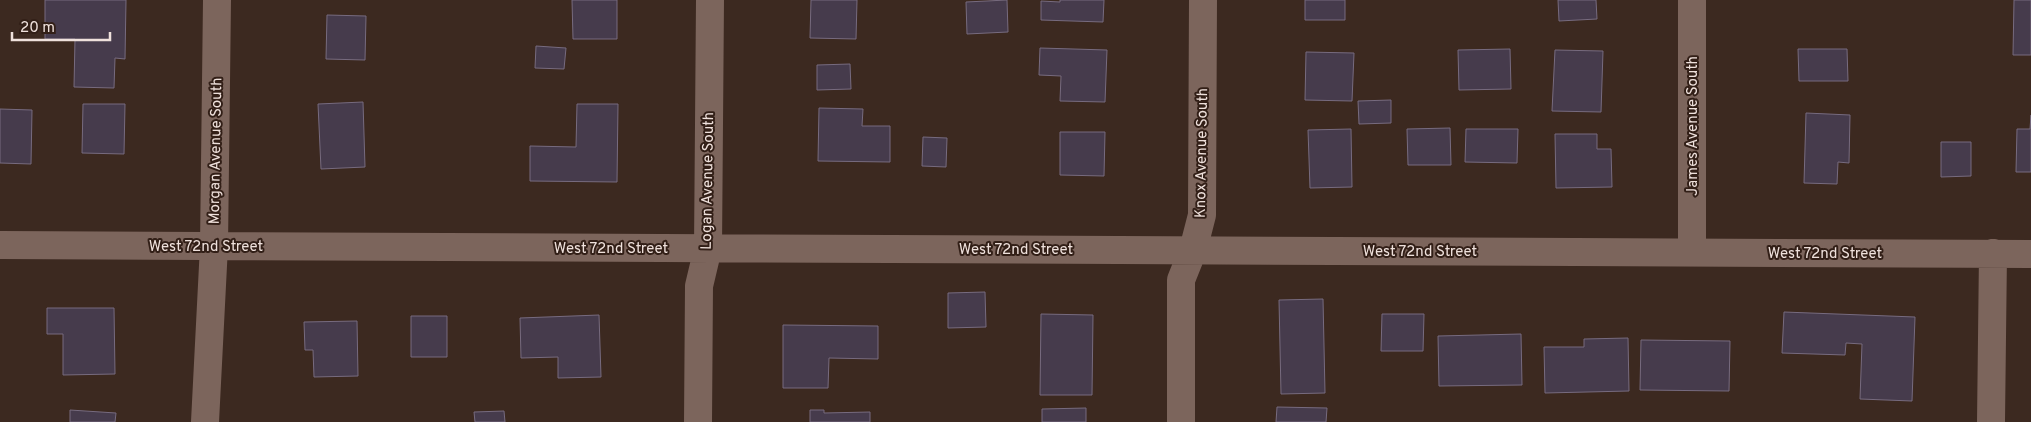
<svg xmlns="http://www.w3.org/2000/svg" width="2031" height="422" font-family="Overpass,sans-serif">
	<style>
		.building { fill: #463b4c; stroke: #776b7f }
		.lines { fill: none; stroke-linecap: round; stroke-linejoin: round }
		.minor { stroke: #7c655c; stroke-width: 28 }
		.labels { text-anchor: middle; stroke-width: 4; stroke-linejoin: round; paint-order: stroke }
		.street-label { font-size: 15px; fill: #efe1dc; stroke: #321f17 }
	</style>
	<rect width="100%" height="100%" fill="#3c2920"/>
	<!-- building -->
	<path class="building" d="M45 0H126L125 59 115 58 114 88 74 87 75 39H45Z
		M572 0H617V39H573Z
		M811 0H857L856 39 810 38Z
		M1007 0 1008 32 967 34 966 2Z
		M1060 0H1104L1103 22 1041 20V1L1060 2Z
		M1305 0H1345V20H1305Z
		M1558 0H1596L1597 19 1559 21Z
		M2014 0H2031V55H2013Z
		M327 15 366 16 365 60 326 59Z
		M536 46 566 48 564 69 535 68Z
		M1040 48 1107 50 1105 102 1060 101 1061 76 1039 75Z
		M1510 49 1511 89 1459 90 1458 50Z
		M1798 49H1847L1848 81H1799Z
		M1555 50 1603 51 1601 112 1552 111Z
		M1306 52 1354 53 1352 101 1305 100Z
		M850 64 851 89 817 90V65Z
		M1391 100V123L1359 124 1358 101Z
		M363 102 365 167 321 169 318 104Z
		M83 104H125L124 154 82 153Z
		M577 104H618L617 182 530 181V146L576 147Z
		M819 108 863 109 862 126H890V162L818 161Z
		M0 109 32 110 31 164 0 163Z
		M1806 113 1850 115 1849 163 1838 162 1837 184 1804 183Z
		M2031 115V172H2016L2017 129H2030Z
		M1450 128 1451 165H1408L1407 129Z
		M1351 129 1352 187 1310 188 1308 130Z
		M1466 129H1518L1517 163 1465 162Z
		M1060 132H1105L1104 176 1060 175Z
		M1555 134H1597V149H1611L1612 187 1556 188Z
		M923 137 947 138 946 167 922 166Z
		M1941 142H1971V176L1941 177Z
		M985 292 986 327 948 328V293Z
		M1323 299 1325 393 1281 394 1279 300Z
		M47 308H114L115 374 63 375V334H47Z
		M1784 312 1915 317 1912 401 1860 399 1862 344 1846 343 1845 355 1782 353Z
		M1041 314 1093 315 1092 395H1040Z
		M1382 314H1424L1423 351H1381Z
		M599 315 601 377 558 378V357L521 358 520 318Z
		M411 316H447V357H411Z
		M357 321 358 376 314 377 313 350H305L304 322Z
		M783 325 878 326V359L829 358 828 388H783Z
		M1521 334 1522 385 1439 386 1438 336Z
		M1628 338 1629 391 1545 393 1544 347H1584V339Z
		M1641 340 1730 341 1729 391 1640 390Z
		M1277 407 1327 408 1326 422H1276Z
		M1086 408V422H1042V409Z
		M70 410 116 413 115 422H70Z
		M810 410H824V413L870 412V422H810Z
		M504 411 505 422H475L474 412Z"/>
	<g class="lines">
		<!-- minor -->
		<path class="minor" d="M0 245 2031 254
			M1692 252V0
			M205 422 214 246 217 0
			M698 422 699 286 708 248 710 0
			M1181 422V280L1193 250 1202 215 1203 0
			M1991 422 1993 253"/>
	</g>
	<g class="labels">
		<!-- street labels -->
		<g class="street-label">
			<text transform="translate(1692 126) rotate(-90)" y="5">James Avenue South</text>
			<text transform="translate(215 151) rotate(-89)" y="5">Morgan Avenue South</text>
			<text transform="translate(1201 153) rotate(-89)" y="5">Knox Avenue South</text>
			<text transform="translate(707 181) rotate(-89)" y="5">Logan Avenue South</text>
			<text x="206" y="251">West 72nd Street</text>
			<text x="611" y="253">West 72nd Street</text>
			<text x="1016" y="254">West 72nd Street</text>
			<text x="1420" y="256">West 72nd Street</text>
			<text x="1825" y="258">West 72nd Street</text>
		</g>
	</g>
	<!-- scale -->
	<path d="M12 32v8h98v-8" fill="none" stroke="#efe1dc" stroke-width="2.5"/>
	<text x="20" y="32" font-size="15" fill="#efe1dc" stroke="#321f17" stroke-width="4" paint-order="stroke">20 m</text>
</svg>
